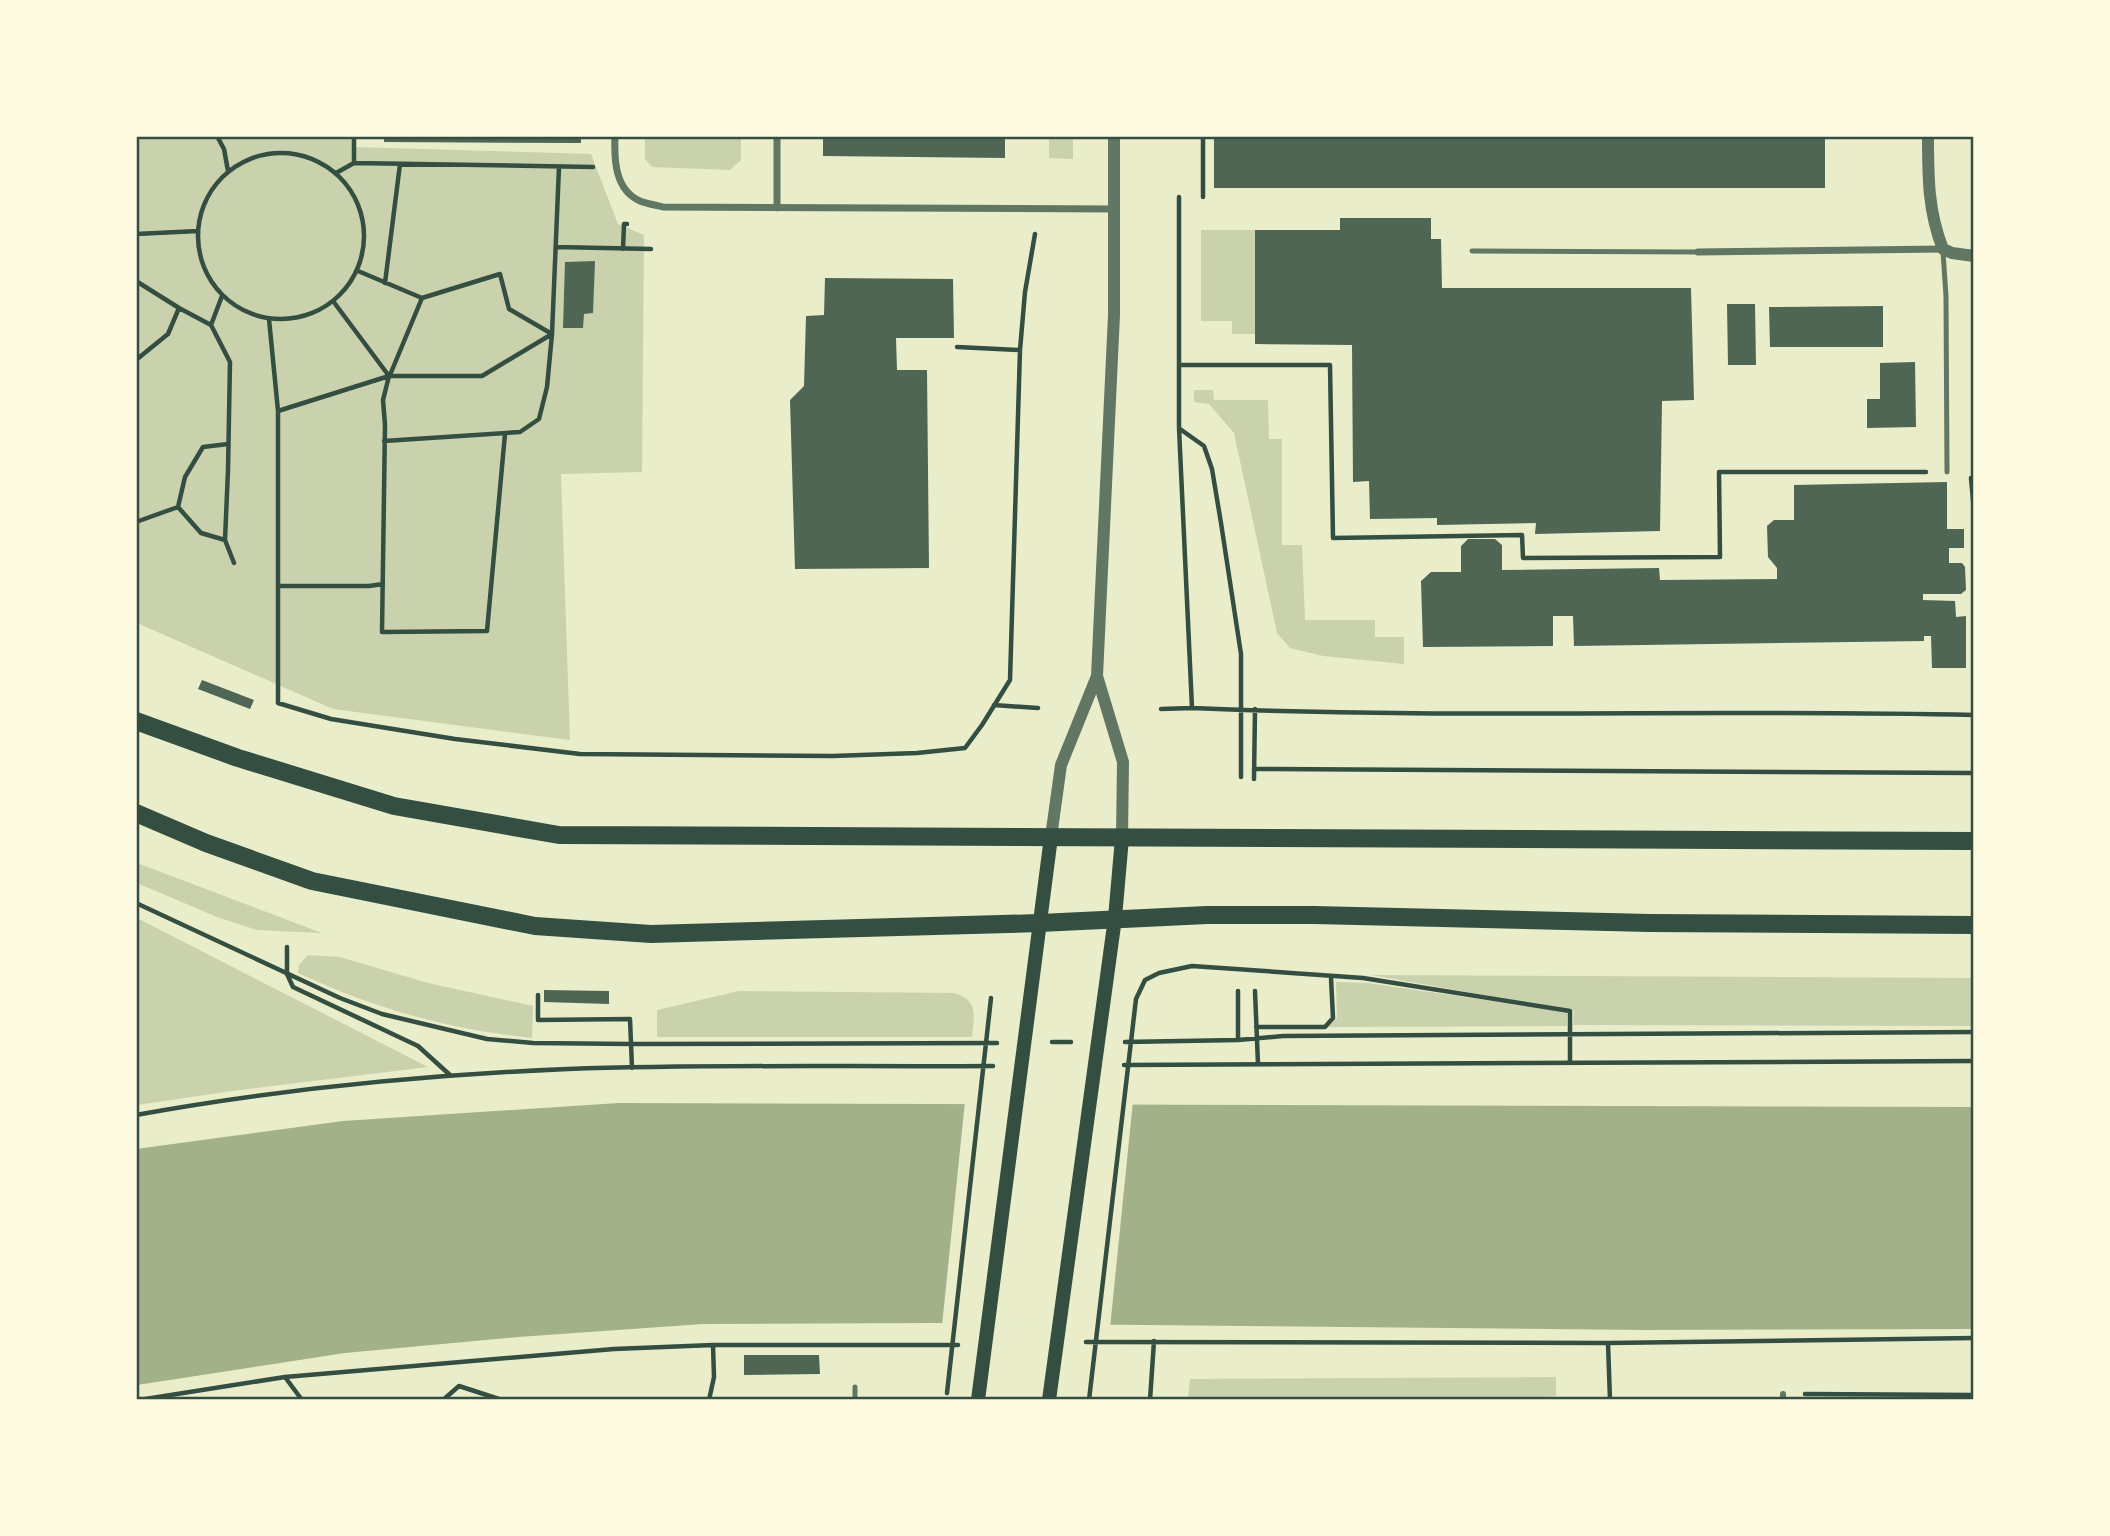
<svg xmlns="http://www.w3.org/2000/svg" width="2110" height="1536" font-family="'Noto Sans',sans-serif">
	<style>
		.green { fill: #cad2ad }
		.water { fill: #a3b18a }
		.pier { fill: #e9edc9 }
		.building { fill: #4f6655 }
		.lines { fill: none; stroke-linecap: round; stroke-linejoin: round }
		.path { stroke: #344e41; stroke-width: 4.5 }
		.service { stroke: #617663; stroke-width: 5 }
		.pedestrian { stroke: #617663; stroke-width: 6 }
		.minor { stroke: #617663; stroke-width: 7 }
		.tertiary { stroke: #617663; stroke-width: 12 }
		.secondary { stroke: #344e41; stroke-width: 14 }
		.primary { stroke: #344e41; stroke-width: 18 }
		.neatline { fill: none; stroke: #344e41; stroke-width: 2.5 }
	</style>
	<rect width="100%" height="100%" fill="#e9edc9"/>
	<!-- green -->
	<path class="green" d="M352 136 353 147 591 154 618 224 644 235 642 472 561 474 570 740 333 709 137 623V137Z
		M645 137H741V160L730 170 652 167 645 159Z
		M1049 137H1073V159L1049 158Z
		M1201 230H1255V334H1232V321H1201Z
		M1194 390H1213L1214 400H1268L1269 439H1282V545H1302L1305 620H1375V637H1404V664L1323 656 1290 648 1277 633 1234 433 1209 404 1194 402Z
		M137 863 322 933 257 930 217 917 137 883Z
		M137 918 428 1067 232 1091 137 1105Z
		M308 955 340 957 428 983 533 1006 532 1038C447 1029 376 1009 298 973L299 965Z
		M1371 975 1973 978V1026L1573 1025 1574 1011Z
		M1336 982 1368 983 1567 1012V1026L1328 1027 1337 1018Z
		M739 991 954 993C979 1000 974 1016 972 1037H657V1010Z
		M1556 1377V1396L1489 1400 1188 1399 1190 1379Z"/>
	<!-- water -->
	<path class="water" d="M619 1103 1973 1107V1329L1642 1330 931 1323 703 1324 518 1337 345 1353 137 1385 136 1149 343 1121Z"/>
	<!-- pier -->
	<path class="pier" d="M965 1101H1133L1110 1328 942 1326Z"/>
	<!-- building -->
	<path class="building" d="M384 136H581V143L384 142Z
		M823 136H1005V158L823 156Z
		M1214 136H1825V188H1214Z
		M1340 218H1431V239H1441L1442 288H1691L1694 400 1662 401 1660 531 1535 534 1536 523 1437 525V518L1370 519 1369 481 1353 482 1352 345 1255 344V230H1340Z
		M595 261 593 313 584 314 583 328H563L565 262Z
		M825 278 953 279 954 338H896L897 370H927L929 568 795 569 790 400 804 386 806 316 824 315Z
		M1727 304H1755L1756 365H1728Z
		M1883 306V347H1770L1769 307Z
		M1915 362 1916 427 1867 428V399H1880V363Z
		M1947 482V529H1964V548H1949V563H1962L1965 567 1966 590 1961 594H1923V600L1955 601 1956 617 1966 616V668H1932L1931 636H1924V641L1574 646 1573 616H1553V646L1423 647 1421 581 1431 572H1461V546L1468 539H1495L1502 545V570L1659 568 1660 580 1777 579V568L1768 557 1767 526 1774 520H1794V485Z
		M202 680 254 700 250 709 198 689Z
		M544 990 609 991V1004L544 1002Z
		M744 1355H819L820 1374 744 1375Z"/>
	<g class="lines">
		<!-- path -->
		<path class="path" d="M217 136 224 149 228 171
			M1203 136V197
			M198 236a83 83 0 1 1 166 0a83 83 0 1 1-166 0Z
			M354 163V136
			M336 173 354 163 593 167
			M136 234 198 231
			M557 247 651 249
			M623 249 624 224H627
			M358 271 422 298 500 274 509 309 552 334 547 387 539 419 520 432 384 441
			M136 281 179 308
			M385 283 400 164
			M222 296 211 325 230 362 228 470 225 540 234 563
			M333 301 389 376 383 400 385 425 382 632 487 631 505 434
			M269 319 278 411V703L331 719 455 739 580 754 833 756 917 753 965 748 982 725 1010 680 1020 350 1025 292 1035 234
			M957 347 1020 350
			M136 360 168 334 179 308 211 325
			M1179 365H1330L1333 538 1522 535 1523 558 1720 557 1719 472H1926
			M390 375 422 298
			M278 411 389 376H482L552 334 559 167
			M1180 429 1204 446 1212 469 1221 523 1241 654V777
			M1971 478 1974 511
			M136 522 178 507
			M225 540 201 533 178 507 185 477 203 447 228 444
			M278 586H369L383 584
			M994 705 1038 708
			M1192 708C1452 719 1713 709 1974 715
			M1161 709 1192 708 1179 428V197
			M1254 769 1974 773
			M1254 779 1255 709
			M136 903 340 998 382 1014 487 1039 533 1043 631 1044 997 1043
			M287 947V974L293 987 418 1046 450 1075
			M1238 991V1040
			M1255 991 1258 1064
			M538 995V1020L630 1019 632 1068
			M1256 1027H1325L1333 1018 1331 978
			M1052 1042H1071
			M1125 1042 1238 1040 1283 1036 1974 1032
			M1124 1065 1974 1061
			M136 1115C279 1089 424 1075 568 1069 710 1064 851 1067 993 1066
			M1086 1342 1608 1343 1974 1338
			M1608 1343 1610 1400
			M285 1377 302 1400
			M947 1393 991 998
			M1805 1394 1974 1395
			M139 1400 285 1377 614 1349 713 1345H958
			M443 1400 459 1386 502 1400
			M709 1400 714 1377 713 1345
			M1089 1400 1136 999 1145 980 1159 973 1192 966 1363 978 1570 1011V1061
			M1150 1400 1154 1341"/>
		<!-- service -->
		<path class="service" d="M1472 251 1698 252
			M1943 252 1946 296 1947 472
			M855 1400V1387"/>
		<!-- pedestrian -->
		<path class="pedestrian" d="M1783 1394V1400"/>
		<!-- minor -->
		<path class="minor" d="M615 136C614 160 615 190 640 201 647 204 656 205 663 207L1114 209
			M777 136V208
			M1698 252 1943 249"/>
		<!-- tertiary -->
		<path class="tertiary" d="M1114 136V315L1097 676 1123 762 1122 838
			M1928 136C1928 176 1928 212 1943 249L1952 253 1974 256
			M1051 837 1061 765 1097 676"/>
		<!-- secondary -->
		<path class="secondary" d="M978 1400 1051 837
			M1049 1400 1115 918 1122 838"/>
		<!-- primary -->
		<path class="primary" d="M136 721 238 758 394 806 559 835 1974 841
			M136 813 206 843 312 881 535 926 651 934 1040 923 1207 915H1314L1650 923 1974 925"/>
	</g>
	<!-- border -->
	<rect width="2110" height="1536" fill="none" stroke="#fefae0" stroke-width="276"/>
	<rect x="138" y="138" width="1834" height="1260" class="neatline"/>
</svg>
